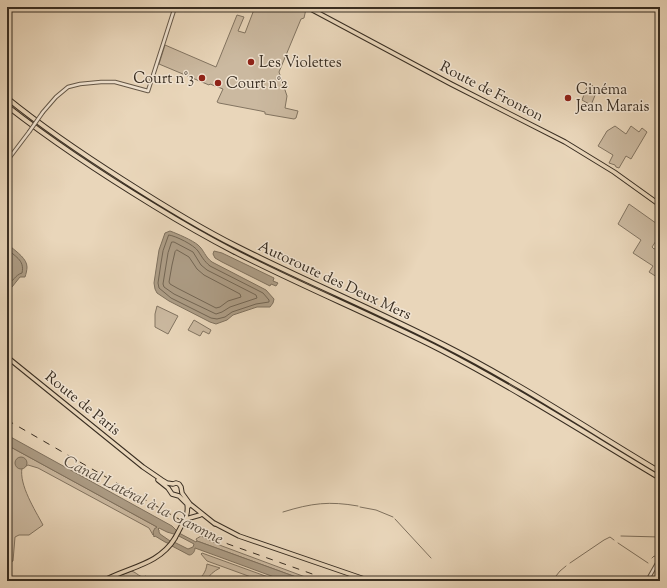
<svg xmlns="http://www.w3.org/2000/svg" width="667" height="588" font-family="'Sorts Mill Goudy',serif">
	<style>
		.green { fill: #cbb9a0; stroke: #827461 }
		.water { fill: #ad9d86; stroke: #7f715e; fill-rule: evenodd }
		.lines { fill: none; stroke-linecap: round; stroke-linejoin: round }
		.shore { stroke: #736654; stroke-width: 1 }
		.stream { stroke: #7f715e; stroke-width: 1 }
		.minor-casing { stroke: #655848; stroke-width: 4.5 }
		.major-casing { stroke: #392e22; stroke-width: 5.5 }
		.highway-casing { stroke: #392e22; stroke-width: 6 }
		.minor { stroke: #f1e4d2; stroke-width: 2.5 }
		.major { stroke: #e9d6ba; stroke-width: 3.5 }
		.highway { stroke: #e9d6ba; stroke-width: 4 }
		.rail { stroke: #392e22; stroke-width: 1; stroke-dasharray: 7 7; stroke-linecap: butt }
		.minor-bridge-casing { stroke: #655848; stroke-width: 4.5; stroke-linecap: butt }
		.major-bridge-casing { stroke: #392e22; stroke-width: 5.5; stroke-linecap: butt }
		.minor-bridge { stroke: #f1e4d2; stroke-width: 2.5 }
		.major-bridge { stroke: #e9d6ba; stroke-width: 3.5 }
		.poi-dot { fill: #8f2418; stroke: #f1e4d2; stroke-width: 1.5 }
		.labels { text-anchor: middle; stroke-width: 3; stroke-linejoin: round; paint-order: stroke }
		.poi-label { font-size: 15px; fill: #392e22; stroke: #f1e4d2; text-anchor: start }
		.street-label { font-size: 15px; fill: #392e22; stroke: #f1e4d2 }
		.water-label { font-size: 16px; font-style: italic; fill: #564a3b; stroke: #f1e4d2 }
	</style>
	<rect width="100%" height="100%" fill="#e9d6ba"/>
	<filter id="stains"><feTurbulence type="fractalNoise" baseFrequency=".005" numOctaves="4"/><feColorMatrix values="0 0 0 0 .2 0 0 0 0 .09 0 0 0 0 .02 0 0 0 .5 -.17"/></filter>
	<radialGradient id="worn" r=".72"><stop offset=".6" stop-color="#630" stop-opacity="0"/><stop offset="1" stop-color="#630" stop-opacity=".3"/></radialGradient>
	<!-- green -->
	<path class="green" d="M255 7H302L306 9 304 18 301 19 279 72 287 96 285 108 298 111 296 118 294 119 265 114V112L261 111 219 103 217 102 223 89 210 84 209 85 159 64 165 45 216 67 237 15 244 17 238 31 245 33Z
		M588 84 593 86 596 93 591 105 582 100Z
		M615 126 626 134 631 126 639 132 642 128 647 132 631 159 626 156 619 168 616 167 615 165 609 163 613 155 598 146 607 131Z
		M629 204 660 226V235L652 247 654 249 660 247V279L649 272 653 266 633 253 641 240 618 224Z
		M157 306 178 316 168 334 155 327V314Z
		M194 320 211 330 209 334 203 331 200 336 188 330Z
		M7 445 157 527 153 535 149 528 38 468 28 465 22 468C19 485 35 510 43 525L29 535H19L15 537 13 561 8 563 10 581H7V564L8 563 7 561Z
		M201 536 222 546 316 581H307L197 541 196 539Z
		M202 553 268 577 278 581H262L207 561 201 554Z
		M207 564 220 568C214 571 209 575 206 581H195C202 578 206 572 207 564Z
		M131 571C137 572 140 579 146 576L151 581H120L116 577Z"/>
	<!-- water -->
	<path class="water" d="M170 231C178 234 192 240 198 245 204 250 205 257 212 262L266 290 274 299 273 303 270 307H257L233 315 227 320 216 324 210 322 169 301 157 293 155 289 154 283 157 263 159 250 165 233Z
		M7 237 11 241V247C17 252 27 259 27 267 27 270 26 274 25 277H20L12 287 9 289 7 292Z
		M214 251 222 253 274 278 273 281 278 283 276 286 271 284 270 286 222 262 215 258 213 254Z
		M7 435 172 526 179 533 196 542 197 541 307 581H285L195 548C195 551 193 555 189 555L172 546V545L165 542 155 536 154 537 153 532 155 528H156L157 527 7 445ZM159 528 167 532 177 535 194 544 193 547 188 549 174 542 173 543 160 534 159 532V530L158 529Z
		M15 463a6 6 0 1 1 12 0a6 6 0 1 1-12 0Z"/>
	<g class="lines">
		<!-- shore -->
		<path class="shore" d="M169 235C176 236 194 245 198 251 202 257 204 261 210 266L263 293 269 300V302L256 304 232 312 225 317 217 319 211 318 171 298 159 288 158 283 161 263 163 251Z
			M172 242H174L193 252 201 265 207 270 256 295 257 298 230 307 222 312 216 314 174 294 164 287 163 284 168 253Z
			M7 248C14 257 25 259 22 273 15 275 13 282 7 285
			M177 250 189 257 197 269 204 275 240 294 241 297 228 301 220 307 216 308 177 288 170 284 169 282 172 265 175 252Z"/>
		<!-- stream -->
		<path class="stream" d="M360 507 376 510 393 517
			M283 512C312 503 329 501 358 506
			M395 519 431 558
			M621 536 660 537
			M618 543 648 563
			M652 558 654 556 657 557
			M570 563 604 540 610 537 614 540
			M552 581 560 571 566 566"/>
		<defs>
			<path id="minor" d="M43 112 56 97 68 87 80 84 101 82H115L148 91 175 7
				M7 161 29 132
				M647 581 660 558"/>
			<path id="major" d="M307 7 451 84 565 142 614 172 660 205
				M7 357 143 467 162 480 167 483 173 484 176 483 179 484 181 487 182 493 190 504 215 524
				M158 480 168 488 172 494 179 496 189 506
				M186 519 200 515
				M184 521C187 517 188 509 187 504
				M214 523 239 536 370 581
				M103 581C128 567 159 565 175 538"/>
			<path id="highway" d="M7 98C44 128 84 155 125 181 161 204 198 227 236 246 305 281 376 310 444 345 519 383 588 429 660 472
				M7 106C53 142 103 175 154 206 180 222 206 237 233 251 301 286 372 315 441 350 516 389 588 435 660 478"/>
		</defs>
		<!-- minor casing -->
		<use href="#minor" class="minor-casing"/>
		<!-- major casing -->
		<use href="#major" class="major-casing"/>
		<!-- highway casing -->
		<use href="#highway" class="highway-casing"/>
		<!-- minor -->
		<use href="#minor" class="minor"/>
		<!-- major -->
		<use href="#major" class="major"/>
		<!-- highway -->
		<use href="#highway" class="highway"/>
		<!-- rail -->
		<path class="rail" d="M7 420 177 518 205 533 228 544 332 581"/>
		<defs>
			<path id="minor-bridge" d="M29 132 43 112"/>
			<path id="major-bridge" d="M175 538 184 521"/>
		</defs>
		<!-- minor-bridge casing -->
		<use href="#minor-bridge" class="minor-bridge-casing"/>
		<!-- major-bridge casing -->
		<use href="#major-bridge" class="major-bridge-casing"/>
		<!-- minor-bridge -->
		<use href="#minor-bridge" class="minor-bridge"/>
		<!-- major-bridge -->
		<use href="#major-bridge" class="major-bridge"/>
	</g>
	<!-- markers -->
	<g class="poi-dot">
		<circle cx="251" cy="62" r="4"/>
		<circle cx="202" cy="78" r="4"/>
		<circle cx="218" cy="83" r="4"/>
		<circle cx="568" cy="98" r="4"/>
	</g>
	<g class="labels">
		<!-- poi labels -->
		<g class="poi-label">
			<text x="259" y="67">Les Violettes</text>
			<text x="194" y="83" text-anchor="end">Court n°3</text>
			<text x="226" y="88">Court n°2</text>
			<text x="576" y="94">Cinéma<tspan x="576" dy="17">Jean Marais</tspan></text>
		</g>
		<!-- street labels -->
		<g class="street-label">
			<text transform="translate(492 91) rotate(27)" y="5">Route de Fronton</text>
			<text transform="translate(335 280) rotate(25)" y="5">Autoroute des Deux Mers</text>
			<text transform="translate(83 403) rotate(39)" y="5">Route de Paris</text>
		</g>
		<!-- water labels -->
		<g class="water-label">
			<text transform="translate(144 499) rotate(27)" y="6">Canal Latéral à la Garonne</text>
		</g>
	</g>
	<!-- margin -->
	<rect width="667" height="588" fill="none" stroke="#e9d6ba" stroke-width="24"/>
	<rect x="8" y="8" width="651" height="572" fill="none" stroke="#392e22" stroke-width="2"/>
	<rect x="12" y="12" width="643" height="564" fill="none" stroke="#392e22"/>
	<rect width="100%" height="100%" filter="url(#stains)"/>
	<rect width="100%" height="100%" fill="url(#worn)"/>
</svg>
